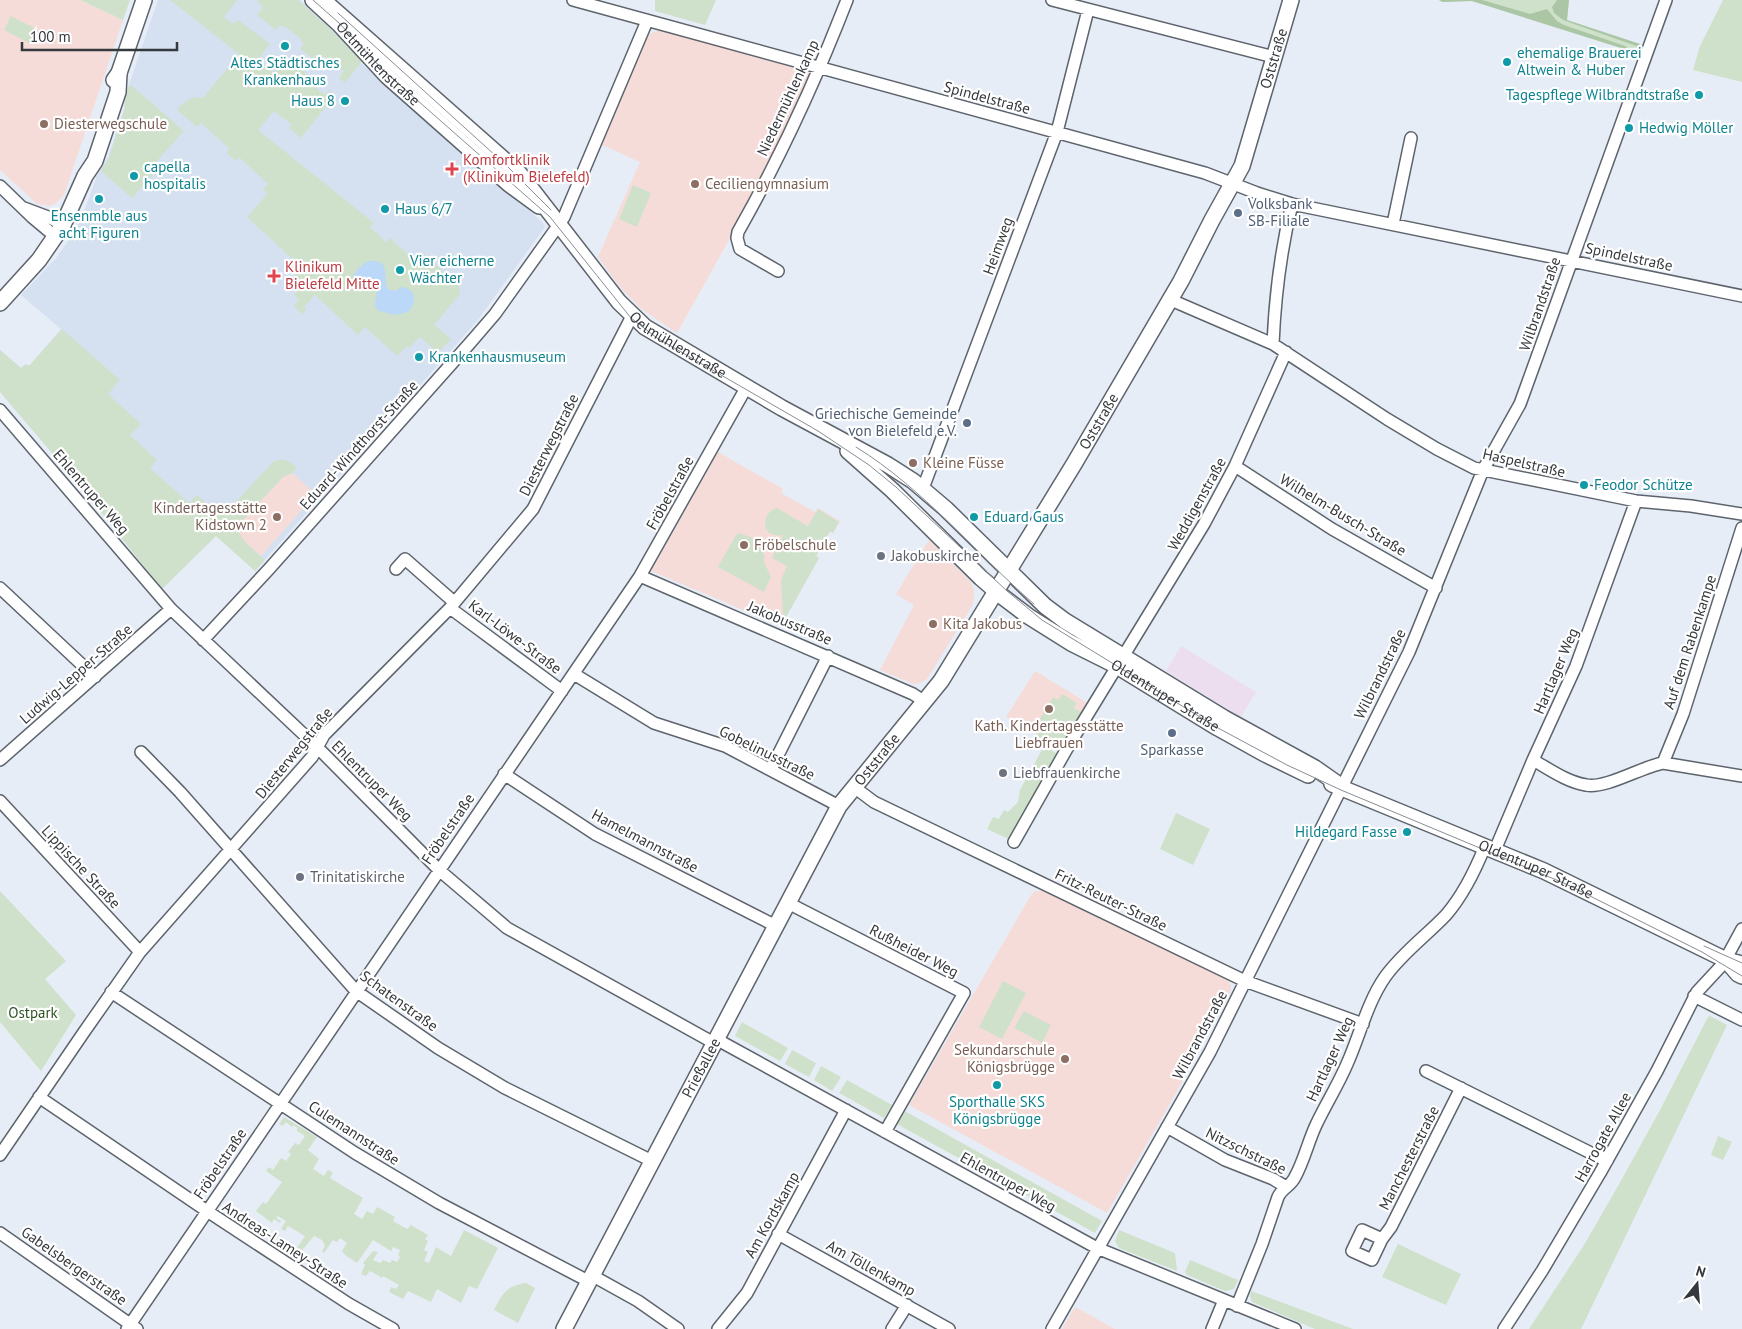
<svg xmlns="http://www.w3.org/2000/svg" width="1742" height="1329" font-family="'PT Sans',sans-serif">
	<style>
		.commercial { fill: #ecddef }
		.built { fill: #d5e1f0 }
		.education { fill: #f6dcd8 }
		.green { fill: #cfe1ca }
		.forest { fill: #abc6a5 }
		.water { fill: #bbd8f8 }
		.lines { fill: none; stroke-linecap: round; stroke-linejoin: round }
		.minor-casing { stroke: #5d646c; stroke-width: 14 }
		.tertiary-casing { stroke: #5d646c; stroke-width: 18 }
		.minor { stroke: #fff; stroke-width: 11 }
		.tertiary { stroke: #fff; stroke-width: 15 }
		.tram { stroke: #888d94; stroke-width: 1 }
		.culture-dot { fill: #0f9aa8; stroke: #fff; stroke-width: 2 }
		.education-dot { fill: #8d6e63; stroke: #fff; stroke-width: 2 }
		.health-dot { fill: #e0444e; stroke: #fff; stroke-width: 2 }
		.service-dot { fill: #5c6f8a; stroke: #fff; stroke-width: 2 }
		.worship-dot { fill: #6b7280; stroke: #fff; stroke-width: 2 }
		.labels { text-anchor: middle; stroke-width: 4.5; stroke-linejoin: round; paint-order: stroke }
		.culture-label { font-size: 15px; fill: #0d838f; stroke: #fff; text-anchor: start }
		.street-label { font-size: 15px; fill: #35383c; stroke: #fff }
		.education-label { font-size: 15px; fill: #785e54; stroke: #fff; text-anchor: start }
		.health-label { font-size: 15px; fill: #be3a42; stroke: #fff; text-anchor: start }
		.service-label { font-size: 15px; fill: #4e5e75; stroke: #fff; text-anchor: start }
		.worship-label { font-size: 15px; fill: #5b616d; stroke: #fff; text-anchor: start }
		.park-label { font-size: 15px; fill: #2e5325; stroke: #fff }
	</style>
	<rect width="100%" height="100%" fill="#e6edf7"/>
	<!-- commercial -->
	<path class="commercial" d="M1181 646 1256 692 1241 717 1166 671Z"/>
	<!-- built -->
	<path class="built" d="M158 0H300L329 25 362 61 361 63 429 121 542 222 545 227 478 320 255 571 216 536 162 589 81 487 0 392V350L21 368 26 364 29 366 61 329 21 295 57 257 75 231 83 214 99 170 108 157 124 109V99Z"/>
	<!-- education -->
	<path class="education" d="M0 0H80L123 20 64 195 56 203 50 206 37 204 0 170Z
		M658 30 806 71 809 73V80L758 188 677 333 640 308 619 286 598 257 640 162 602 145 648 35Z
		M718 452 783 489 781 493 815 512 818 508 840 521 833 533 830 532 816 556 819 558 781 626 651 571Z
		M292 473 316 494 261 556 244 541 239 534 237 526 283 477Z
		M929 540 971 582 974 590V599L972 606 927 679 920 683 913 684 880 670 914 605 896 594Z
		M1035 671 1091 705 1063 751 1006 717Z
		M1035 891H1043L1223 977 1229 981 1231 986 1230 993 1176 1093 1107 1213 909 1105 1031 895Z
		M1075 1307 1115 1329H1116H1062Z"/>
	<!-- green -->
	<path class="green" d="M80 0H130L123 20Z
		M170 0H237L224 17 234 24 238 20 270 44 260 57 261 59 259 61 273 72 275 70 277 71 287 58 318 83 315 87 325 95 329 90 335 95 301 138 289 128 291 124 274 111 258 130 374 223 370 227 386 242 390 238 416 262 424 254 459 286 460 294 434 325 451 339 438 353 420 337 409 348 407 346 397 356 365 327 358 335 315 295 304 307 306 310 302 314 294 306 299 300 294 295 298 290 296 288 299 283 295 280 294 276 301 267 247 217 268 193 263 189 268 184 239 157 236 161 227 153 229 148 201 123 197 127 177 110C185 101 191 96 203 98L239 54Z
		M258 0H298L327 26 362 61 345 83 339 78 344 71 335 64 334 59 330 60 324 56 319 63 300 49 304 43 301 41V39L284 26 283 27 280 25 276 30 257 15 263 7 258 3Z
		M655 0H716L705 25 655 11Z
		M1439 0H1569L1567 20 1640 44 1637 53 1472 1 1442 2Z
		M1723 0H1742V82L1693 70 1700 46Z
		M11 16 38 30 31 44 4 30Z
		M131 85 184 131 155 163 159 168 132 198 101 171 109 158 125 108C125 100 125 90 131 85Z
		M633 185 651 193 637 227 619 219Z
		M62 329 120 380 108 394 141 424 130 435 157 460 150 468 189 503 197 495C207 504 216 514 230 508L273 462C283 457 289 461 297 468L292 473 283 477 237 526C240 541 254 550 265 560L255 571 216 536 162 589 81 487 0 392V350L21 368 26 364 29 366Z
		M777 508 808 526 818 509 839 522 833 533 830 531 816 556 819 558 786 617 783 615 781 580 787 566 772 558 783 535C758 539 762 511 777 508Z
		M739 533 758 540 764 547V562L771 577 764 592 718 567 736 535Z
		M1062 694 1077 703 1074 708 1085 714 1063 751 1037 736 1035 727 1053 697 1058 700Z
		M1044 746 1056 753 1057 758 1011 840 987 829 993 817 999 819 1004 810 1008 812 1018 802 1020 790Z
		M1176 813 1210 829 1193 865 1160 849Z
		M0 891 66 961 45 979 76 1015 41 1071 0 1022Z
		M1003 981 1026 993 1002 1039 979 1027Z
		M1024 1011 1051 1025 1042 1043 1014 1028Z
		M1710 1016 1727 1025 1581 1329H1529L1584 1245 1618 1186 1660 1110 1708 1017Z
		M742 1022 788 1048 780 1061 735 1036Z
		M792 1050 816 1063 809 1077 785 1064Z
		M821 1066 841 1077 832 1091 814 1080Z
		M847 1080 892 1105 884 1118 839 1093Z
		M903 1110 1102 1221 1095 1233 895 1123Z
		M284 1117 317 1137 308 1150 319 1159 313 1169 324 1176 328 1170 333 1173 330 1178 363 1198 354 1214 362 1219 367 1211 373 1214 377 1207 395 1217 393 1221 407 1229 411 1225 428 1235 425 1239 428 1241 424 1250 428 1252 424 1261 429 1263 436 1247 451 1256 464 1230 498 1248 477 1289 469 1286 461 1303 437 1289 431 1302 408 1291 403 1299 389 1292 391 1287 396 1289 399 1285 383 1276 382 1278 370 1271 366 1276 361 1274 365 1265 363 1263 373 1251 378 1252 373 1260 380 1263 383 1260 390 1263 392 1260 397 1262 400 1257 398 1255 400 1250 393 1247 391 1251 373 1240 357 1263 345 1255 342 1251 347 1243 340 1238 337 1242 333 1240 324 1253 322 1251 325 1246 322 1240 314 1236 299 1254 305 1259 302 1264 291 1257 305 1236 288 1226 285 1231 281 1229 286 1221 278 1216 276 1218 281 1221 280 1223 274 1219 272 1223 256 1211 263 1202 266 1204 282 1182 266 1171 269 1167 273 1170 281 1158 286 1161 291 1154 288 1152 295 1143 299 1145 305 1136 297 1131V1128L294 1125 292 1127 286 1122 283 1126 279 1124Z
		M1718 1136 1732 1142 1723 1160 1711 1155Z
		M1119 1230 1175 1253 1177 1271 1119 1248 1115 1241Z
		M1398 1244 1461 1274 1446 1305 1382 1277Z
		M1190 1260 1238 1280 1234 1289 1225 1291 1187 1275 1185 1272Z
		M526 1283 535 1288 518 1323 494 1310C503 1293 506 1286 526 1283Z
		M1251 1291 1353 1329H1315L1252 1302 1250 1296Z"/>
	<!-- forest -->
	<path class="forest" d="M1439 0H1482L1530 14 1547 9 1557 21 1564 25 1625 46 1637 53 1472 1 1442 2Z
		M1557 0H1569L1567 20 1640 44 1639 47 1563 20 1554 13 1552 7Z"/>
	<!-- water -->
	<path class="water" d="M368 261C392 258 382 277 388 289L396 291 401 287C417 288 417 303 408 312L395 315 379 311 375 306C375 298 380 288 372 284L361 287C343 281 359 267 368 261Z"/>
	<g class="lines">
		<defs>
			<path id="minor" d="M573 0 1205 173 1257 193 1292 204 1742 296
				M1052 0 1274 57
				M0 186 32 217 56 237
				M24 208 48 217 63 225
				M1393 224 1411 138
				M778 271 740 249 737 238 738 232C780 158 816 80 847 0
				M1171 300 1273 344 1387 419 1437 449 1474 468 1636 501 1691 506 1742 514
				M1273 344C1275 297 1281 249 1292 204
				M0 410 171 609 317 747 439 870 507 928 714 1043
				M1235 466 1332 529 1436 588
				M922 488 925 483 1057 132 1088 10
				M396 569 405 559 454 602
				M640 576 913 694 925 702
				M0 588 95 677
				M450 608 562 691
				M203 640 269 569 470 343 495 314 555 230 564 217 647 21
				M574 674 654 723 725 746 839 806
				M141 752 180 792 356 991 438 1048 505 1088 652 1161
				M0 760 171 609
				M1533 760C1549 769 1567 782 1586 785 1606 789 1641 767 1663 763L1742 776
				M1663 763 1683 714 1742 528
				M771 769 828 656
				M504 774 595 834 776 926
				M854 787 874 802 1245 981 1363 1024
				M0 801 140 952
				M1014 842 1069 745 1204 524 1235 466 1286 352
				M1495 850 1533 760 1576 666 1636 501
				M788 903 964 993 885 1132
				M111 992 355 1153 439 1203 590 1282
				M1694 996 1742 1020
				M716 1039 1097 1248 1295 1329
				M1426 1071 1607 1161
				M39 1097 207 1211 349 1304 393 1329
				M1167 1127 1225 1160 1273 1179 1286 1187
				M0 1155 84 1032 140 952 312 757 324 735 450 608 533 509 632 316
				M0 1233 137 1329
				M778 1234 949 1329
				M1382 1239 1362 1230 1352 1251 1372 1260 1382 1239 1391 1227 1461 1088
				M593 1276 638 1301 678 1329
				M1237 1306 1262 1244 1278 1197C1282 1188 1291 1186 1295 1177 1304 1161 1308 1142 1316 1125 1326 1104 1338 1085 1347 1064 1360 1035 1367 1003 1385 977 1402 953 1426 936 1446 915 1464 894 1475 871 1485 846
				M127 1329 640 576 746 388
				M718 1329 747 1293 846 1110
				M892 1329 907 1305
				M1052 1329 1210 1052 1409 652 1483 470 1520 404 1666 0
				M1212 1329 1224 1300
				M1504 1329 1542 1271 1600 1173 1657 1071 1697 992 1723 964 1742 929"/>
			<g id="tertiary">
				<path id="s1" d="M313 0 339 24 387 76 509 184 539 206"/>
				<path id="s2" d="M323 0 519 173 619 302 645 327 782 408 888 465 913 481 946 509 1045 606 1065 621 1224 718 1315 768 1342 787"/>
				<path d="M114 80 119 73 144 0"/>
				<path d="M0 303 39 260 63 225 85 176 95 161 118 92 119 73"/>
				<path d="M848 451 892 490 981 578 1003 597 1028 616 1071 643 1117 666 1218 728 1263 753 1308 775"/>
				<path id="s3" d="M1332 784 1544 871 1726 960 1742 964"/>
				<path d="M1726 960 1738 974 1742 976"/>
				<path id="s4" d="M564 1329 839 806 941 681 1074 464 1181 281 1212 220 1242 166 1291 0"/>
			</g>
		</defs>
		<!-- minor casing -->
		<use href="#minor" class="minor-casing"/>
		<!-- tertiary casing -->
		<use href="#tertiary" class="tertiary-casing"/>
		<!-- minor -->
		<use href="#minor" class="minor"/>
		<!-- tertiary -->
		<use href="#tertiary" class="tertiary"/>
		<!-- tram -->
		<g class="tram">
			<path id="s5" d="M313 0 339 23 384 71 550 217 631 318 657 338 818 431 869 465 896 487 1007 591 1042 620 1218 728 1287 765 1341 790 1566 884 1702 952 1742 976"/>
			<path d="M338 13 507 166 551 210"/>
			<path d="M856 447C924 489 974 552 1034 604"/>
			<path d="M1704 946 1742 963"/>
		</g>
	</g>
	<!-- markers -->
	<g class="culture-dot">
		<circle cx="285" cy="46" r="5"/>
		<circle cx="1507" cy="62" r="5"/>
		<circle cx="1699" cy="95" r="5"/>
		<circle cx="345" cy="101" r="5"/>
		<circle cx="1629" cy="128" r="5"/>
		<circle cx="134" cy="176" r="5"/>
		<circle cx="99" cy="199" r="5"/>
		<circle cx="385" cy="209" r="5"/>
		<circle cx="400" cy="270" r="5"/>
		<circle cx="419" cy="357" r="5"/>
		<circle cx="1584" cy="485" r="5"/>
		<circle cx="974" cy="517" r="5"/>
		<circle cx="1407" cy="832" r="5"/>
		<circle cx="997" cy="1085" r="5"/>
	</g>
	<g class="education-dot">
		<circle cx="44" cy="124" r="5"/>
		<circle cx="695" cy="184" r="5"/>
		<circle cx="913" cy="463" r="5"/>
		<circle cx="277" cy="517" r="5"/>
		<circle cx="744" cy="545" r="5"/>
		<circle cx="933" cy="624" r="5"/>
		<circle cx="1049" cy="709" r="5"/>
		<circle cx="1065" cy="1059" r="5"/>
	</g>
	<g class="health-dot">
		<path d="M449.5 161.5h5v5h5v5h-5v5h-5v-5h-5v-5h5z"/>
		<path d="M271.5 268.5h5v5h5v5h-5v5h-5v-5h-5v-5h5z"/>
	</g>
	<g class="service-dot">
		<circle cx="1238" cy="213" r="5"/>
		<circle cx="967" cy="423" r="5"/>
		<circle cx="1172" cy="733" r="5"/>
	</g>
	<g class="worship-dot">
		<circle cx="881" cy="556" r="5"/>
		<circle cx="1003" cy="773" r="5"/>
		<circle cx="300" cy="877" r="5"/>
	</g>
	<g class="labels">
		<!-- culture labels -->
		<g class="culture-label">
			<text x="1517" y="58">ehemalige Brauerei<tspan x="1517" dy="17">Altwein &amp; Huber</tspan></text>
			<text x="285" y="68" text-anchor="middle">Altes Städtisches<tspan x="285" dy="17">Krankenhaus</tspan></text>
			<text x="1689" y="100" text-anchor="end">Tagespflege Wilbrandtstraße</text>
			<text x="335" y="106" text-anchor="end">Haus 8</text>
			<text x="1639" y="133">Hedwig Möller</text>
			<text x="144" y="172">capella<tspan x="144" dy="17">hospitalis</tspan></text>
			<text x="395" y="214">Haus 6/7</text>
			<text x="99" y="221" text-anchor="middle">Ensenmble aus<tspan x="99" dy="17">acht Figuren</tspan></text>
			<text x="410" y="266">Vier eicherne<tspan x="410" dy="17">Wächter</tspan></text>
			<text x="429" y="362">Krankenhausmuseum</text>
			<text x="1594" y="490">Feodor Schütze</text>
			<text x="984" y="522">Eduard Gaus</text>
			<text x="1397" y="837" text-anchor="end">Hildegard Fasse</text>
			<text x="997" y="1107" text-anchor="middle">Sporthalle SKS<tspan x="997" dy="17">Königsbrügge</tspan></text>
		</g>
		<!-- street labels -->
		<g class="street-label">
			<text dy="5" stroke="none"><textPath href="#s4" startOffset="1461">Oststraße</textPath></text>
			<text dy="5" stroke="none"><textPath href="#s1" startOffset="91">Oelmühlenstraße</textPath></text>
			<text transform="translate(788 98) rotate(-65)" y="5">Niedermühlenkamp</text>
			<text transform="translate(987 98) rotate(15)" y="5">Spindelstraße</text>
			<text transform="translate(998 246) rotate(-70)" y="5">Heimweg</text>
			<text transform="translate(1629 257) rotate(12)" y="5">Spindelstraße</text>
			<text transform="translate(1540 304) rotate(-71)" y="5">Wilbrandstraße</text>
			<text dy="5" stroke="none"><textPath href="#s2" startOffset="498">Oelmühlenstraße</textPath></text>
			<text dy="5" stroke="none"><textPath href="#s4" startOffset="1056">Oststraße</textPath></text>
			<text transform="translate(359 445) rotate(-48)" y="5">Eduard-Windthorst-Straße</text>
			<text transform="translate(549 445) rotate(-63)" y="5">Diesterwegstraße</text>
			<text transform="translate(1524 463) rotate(13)" y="5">Haspelstraße</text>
			<text transform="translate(91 492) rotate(49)" y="5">Ehlentruper Weg</text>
			<text transform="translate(670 493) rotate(-61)" y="5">Fröbelstraße</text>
			<text transform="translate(1197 504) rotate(-61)" y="5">Weddigenstraße</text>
			<text transform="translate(1343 515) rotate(31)" y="5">Wilhelm-Busch-Straße</text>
			<text transform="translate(790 623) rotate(23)" y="5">Jakobusstraße</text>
			<text transform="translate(515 637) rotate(37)" y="5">Karl-Löwe-Straße</text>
			<text transform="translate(1690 642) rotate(-72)" y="5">Auf dem Rabenkampe</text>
			<text transform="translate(1556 671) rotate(-67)" y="5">Hartlager Weg</text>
			<text transform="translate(76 674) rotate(-41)" y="5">Ludwig-Lepper-Straße</text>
			<text transform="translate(1380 674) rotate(-64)" y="5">Wilbrandstraße</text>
			<text dy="5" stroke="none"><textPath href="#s5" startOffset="1108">Oldentruper Straße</textPath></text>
			<text transform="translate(294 753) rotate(-51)" y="5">Diesterwegstraße</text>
			<text transform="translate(767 753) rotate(26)" y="5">Gobelinusstraße</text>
			<text dy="5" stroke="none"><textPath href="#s4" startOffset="651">Oststraße</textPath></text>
			<text transform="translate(372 781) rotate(45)" y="5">Ehlentruper Weg</text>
			<text transform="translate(448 829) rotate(-56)" y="5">Fröbelstraße</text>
			<text transform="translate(645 841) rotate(28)" y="5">Hamelmannstraße</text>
			<text transform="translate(81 867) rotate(47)" y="5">Lippische Straße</text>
			<text dy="5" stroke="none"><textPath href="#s3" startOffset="221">Oldentruper Straße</textPath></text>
			<text transform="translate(1111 900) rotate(26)" y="5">Fritz-Reuter-Straße</text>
			<text transform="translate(914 951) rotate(27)" y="5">Rußheider Weg</text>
			<text transform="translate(399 1001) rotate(36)" y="5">Schatenstraße</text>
			<text transform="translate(1200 1035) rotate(-62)" y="5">Wilbrandstraße</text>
			<text transform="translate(1330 1059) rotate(-65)" y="5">Hartlager Weg</text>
			<text dy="5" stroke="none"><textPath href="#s4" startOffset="295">Prießallee</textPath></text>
			<text transform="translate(354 1133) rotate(33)" y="5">Culemannstraße</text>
			<text transform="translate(1603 1137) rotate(-61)" y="5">Harrogate Allee</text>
			<text transform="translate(1246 1151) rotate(26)" y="5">Nitzschstraße</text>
			<text transform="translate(1409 1158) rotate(-63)" y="5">Manchesterstraße</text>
			<text transform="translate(220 1164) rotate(-56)" y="5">Fröbelstraße</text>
			<text transform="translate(1008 1182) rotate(29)" y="5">Ehlentruper Weg</text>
			<text transform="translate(772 1215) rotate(-61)" y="5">Am Kordskamp</text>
			<text transform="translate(285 1245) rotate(33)" y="5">Andreas-Lamey-Straße</text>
			<text transform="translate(74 1266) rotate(35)" y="5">Gabelsbergerstraße</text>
			<text transform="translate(871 1268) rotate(29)" y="5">Am Töllenkamp</text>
		</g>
		<!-- education labels -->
		<g class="education-label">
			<text x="54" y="129">Diesterwegschule</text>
			<text x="705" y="189">Ceciliengymnasium</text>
			<text x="923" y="468">Kleine Füsse</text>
			<text x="267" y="513" text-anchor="end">Kindertagesstätte<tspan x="267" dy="17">Kidstown 2</tspan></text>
			<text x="754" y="550">Fröbelschule</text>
			<text x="943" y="629">Kita Jakobus</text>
			<text x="1049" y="731" text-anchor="middle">Kath. Kindertagesstätte<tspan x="1049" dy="17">Liebfrauen</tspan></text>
			<text x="1055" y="1055" text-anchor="end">Sekundarschule<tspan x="1055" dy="17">Königsbrügge</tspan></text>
		</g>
		<!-- health labels -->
		<g class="health-label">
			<text x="463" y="165">Komfortklinik<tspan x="463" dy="17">(Klinikum Bielefeld)</tspan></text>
			<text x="285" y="272">Klinikum<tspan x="285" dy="17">Bielefeld Mitte</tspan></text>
		</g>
		<!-- service labels -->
		<g class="service-label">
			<text x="1248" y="209">Volksbank<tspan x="1248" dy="17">SB-Filiale</tspan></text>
			<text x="957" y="419" text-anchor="end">Griechische Gemeinde<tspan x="957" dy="17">von Bielefeld e.V.</tspan></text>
			<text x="1172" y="755" text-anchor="middle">Sparkasse</text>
		</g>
		<!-- worship labels -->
		<g class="worship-label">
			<text x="891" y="561">Jakobuskirche</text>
			<text x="1013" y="778">Liebfrauenkirche</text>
			<text x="310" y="882">Trinitatiskirche</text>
		</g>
		<!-- park labels -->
		<g class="park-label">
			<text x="33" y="1018">Ostpark</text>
		</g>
	</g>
	<!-- north arrow -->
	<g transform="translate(1697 1284) rotate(17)" stroke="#ffffff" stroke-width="4" paint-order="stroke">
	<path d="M0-4L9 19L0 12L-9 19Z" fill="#35383c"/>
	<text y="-8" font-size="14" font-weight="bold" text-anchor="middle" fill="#35383c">N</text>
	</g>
	<!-- scale -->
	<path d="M22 42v8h155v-8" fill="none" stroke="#35383c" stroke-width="2.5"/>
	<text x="30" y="42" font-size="15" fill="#35383c" stroke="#ffffff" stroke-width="4" paint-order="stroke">100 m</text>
</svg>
